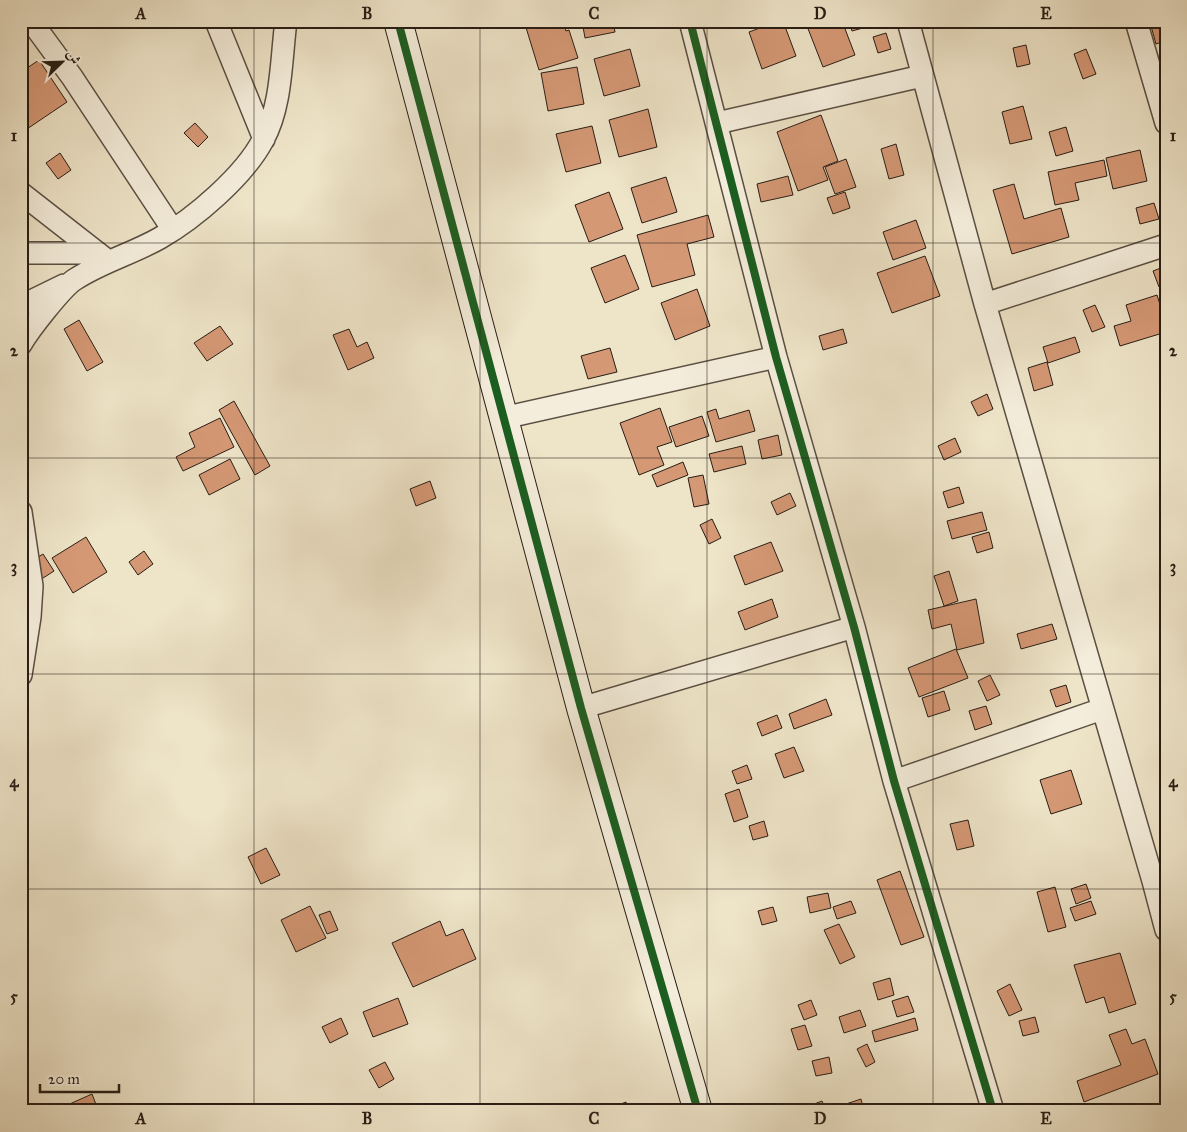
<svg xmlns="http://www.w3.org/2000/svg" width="1187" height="1132" font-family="'IM FELL Great Primer',Amiri,serif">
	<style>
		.building { fill: #d59875; stroke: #281d15 }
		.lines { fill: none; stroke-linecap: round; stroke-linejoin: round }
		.street-casing { stroke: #5a4f42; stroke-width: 24 }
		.secondary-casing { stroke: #281d15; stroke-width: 30 }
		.street { stroke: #f4eddb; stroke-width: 21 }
		.secondary { stroke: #f4eddb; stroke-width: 28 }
		.cycleway-casing { stroke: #f4eddb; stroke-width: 11 }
		.cycleway { stroke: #1b5e20; stroke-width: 8 }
		.grid { fill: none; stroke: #281d15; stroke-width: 1; stroke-opacity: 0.55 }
		.neatline { fill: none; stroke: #281d15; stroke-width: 2 }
		.grid-label { font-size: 16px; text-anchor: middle; font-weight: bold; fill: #281d15 }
	</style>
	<rect width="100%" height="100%" fill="#eee4c8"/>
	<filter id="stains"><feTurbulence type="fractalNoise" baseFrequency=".004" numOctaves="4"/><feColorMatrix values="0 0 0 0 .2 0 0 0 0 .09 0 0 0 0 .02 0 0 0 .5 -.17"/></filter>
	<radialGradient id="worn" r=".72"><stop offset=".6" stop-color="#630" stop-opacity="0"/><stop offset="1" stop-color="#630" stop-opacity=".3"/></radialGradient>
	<!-- building -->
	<path class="building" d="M524 21H563L566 31 569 30 578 58 539 70Z
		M582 21H613L615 32 585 38Z
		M779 21H783L796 56 762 69 749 32Z
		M805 21H842L855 55 823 67Z
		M849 21H880L881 23 852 31Z
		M1166 22V41L1156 44 1151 26Z
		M886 33 891 49 878 53 873 37Z
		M1026 45 1030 64 1017 67 1013 48Z
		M630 49 640 86 604 96 594 59Z
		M1086 49 1096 74 1083 79 1074 54Z
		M39 60 67 102 21 133V72Z
		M577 67 584 104 548 111 541 73Z
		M1023 106 1032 139 1010 144 1002 112Z
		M648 109 657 147 619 157 609 120Z
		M821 115 838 161 823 167 828 180 798 191 777 132Z
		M195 123 208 137 198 147 184 133Z
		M592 126 601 163 566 172 556 134Z
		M1066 127 1073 151 1056 156 1049 132Z
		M896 144 904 175 889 179 881 149Z
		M1140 150 1147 181 1113 189 1106 158Z
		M60 153 71 170 58 179 46 163Z
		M846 159 856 187 835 194 825 167Z
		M1104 160 1107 176 1075 183 1079 200 1055 205 1048 172Z
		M788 176 793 195 761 202 757 184Z
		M666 177 677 212 642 223 631 188Z
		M1014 184 1024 219 1061 208 1069 237 1012 254 993 190Z
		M609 192 623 229 589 242 575 205Z
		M845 192 850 208 833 214 827 198Z
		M1154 203 1159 219 1140 224 1136 208Z
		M708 215 714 237 687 244 695 275 652 287 637 235Z
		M916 220 926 248 893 260 883 232Z
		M625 255 639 289 605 303 591 268Z
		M925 256 940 296 892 313 877 273Z
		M1166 266V284L1159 287 1153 271Z
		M697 289 710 326 675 340 661 303Z
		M1157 295 1166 323V332L1120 346 1114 326 1131 321 1126 305Z
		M1095 305 1105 327 1092 332 1083 310Z
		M79 320 103 362 87 371 64 329Z
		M220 326 233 344 207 361 194 343Z
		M349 329 357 347 367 342 374 358 348 370 333 335Z
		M843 329 847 343 823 350 819 336Z
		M1075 337 1080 352 1048 363 1043 347Z
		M610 348 617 372 588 379 581 356Z
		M1047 362 1053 385 1034 391 1028 368Z
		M987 394 993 409 978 416 971 402Z
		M234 401 270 466 255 475 219 410Z
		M660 408 672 442 657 447 664 465 639 475 620 423Z
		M716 409 719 419 749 410 755 431 716 442 707 412Z
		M702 416 709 436 676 447 669 427Z
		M220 418 234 447 183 471 176 457 195 447 189 433Z
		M778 435 782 455 762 459 758 440Z
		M955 438 961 452 944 460 938 446Z
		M742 446 746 464 714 472 709 454Z
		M230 459 240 479 209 495 199 475Z
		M683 462 688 475 657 487 652 475Z
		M703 475 709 504 694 507 688 478Z
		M430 481 436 498 416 506 410 489Z
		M959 487 964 503 948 508 943 492Z
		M790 493 796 506 777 515 771 502Z
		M982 512 987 530 952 539 947 521Z
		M712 519 721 538 709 544 700 525Z
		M989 532 993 548 977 553 972 537Z
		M86 537 107 572 73 593 52 558Z
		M771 542 783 571 745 585 734 556Z
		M144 551 153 564 138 575 129 562Z
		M43 554 54 571 40 580 29 563Z
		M949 571 958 601 944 606 934 576Z
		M772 599 778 617 745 630 738 612Z
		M976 599 984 643 957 650 951 624 932 629 928 610Z
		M1052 624 1057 639 1021 649 1017 634Z
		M956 649 968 678 919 697 908 668Z
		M990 675 1000 695 987 701 978 681Z
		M1066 685 1071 702 1056 707 1050 690Z
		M944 691 950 710 928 717 922 698Z
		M826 699 832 715 794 729 789 714Z
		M986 706 992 724 975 730 969 711Z
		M777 715 782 728 762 736 757 723Z
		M794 747 804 771 784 778 775 754Z
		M747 765 752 779 737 784 732 771Z
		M1071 770 1082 804 1051 814 1040 780Z
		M739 789 748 817 734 822 725 794Z
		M968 820 974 846 957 850 950 824Z
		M764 821 768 836 753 840 749 826Z
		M266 848 280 875 261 884 248 857Z
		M900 871 924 937 901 945 877 880Z
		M1086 884 1091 898 1076 904 1071 889Z
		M1055 887 1066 927 1048 932 1037 892Z
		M828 893 831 908 810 913 807 897Z
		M851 901 856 913 837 919 833 907Z
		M1091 901 1096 914 1075 921 1070 908Z
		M310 906 326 938 296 952 281 920Z
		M773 907 777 921 762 925 758 911Z
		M330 911 338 930 327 934 319 915Z
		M440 921 446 936 463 929 476 959 413 987 392 943Z
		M839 924 855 957 840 964 824 930Z
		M1120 953 1136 1004 1109 1013 1104 997 1086 1003 1074 965Z
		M890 978 894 995 878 1000 873 983Z
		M1010 984 1022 1010 1009 1016 997 991Z
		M908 996 914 1012 897 1017 892 1001Z
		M398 998 408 1024 373 1037 363 1012Z
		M811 1000 817 1015 804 1020 798 1005Z
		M860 1010 866 1026 844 1033 839 1017Z
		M1035 1017 1039 1032 1023 1036 1019 1021Z
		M341 1018 348 1034 330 1043 322 1027Z
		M915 1018 918 1030 875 1042 872 1031Z
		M805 1025 812 1046 798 1050 791 1029Z
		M1126 1029 1132 1044 1145 1039 1158 1074 1084 1102 1077 1081 1121 1065 1109 1035Z
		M867 1044 875 1062 866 1067 857 1049Z
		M829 1057 832 1073 816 1076 812 1061Z
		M385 1062 394 1079 379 1088 369 1070Z
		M92 1094 97 1107 90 1111H54Z
		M861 1099 864 1111H832L831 1109Z
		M822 1101 826 1111H796Z
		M626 1102 629 1111H603Z"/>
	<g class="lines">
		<defs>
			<path id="street" d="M31 21 72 77 173 230
				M216 21 264 139
				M690 21 776 357 854 627 894 781 993 1111
				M908 21 985 304 1153 881 1166 930
				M1136 21 1166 123
				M717 123 922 76
				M21 193 108 261
				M21 253H98
				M985 304 1166 245
				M21 306 64 285
				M21 344C30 329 61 289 74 280 101 262 132 254 160 238 195 218 244 176 263 140 282 106 281 59 286 21
				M503 418 776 357
				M21 512 32 586 30 617 21 675
				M581 708 854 627
				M894 781 1102 709"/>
			<path id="secondary" d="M398 21 581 708 698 1111"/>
		</defs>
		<!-- street casing -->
		<use href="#street" class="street-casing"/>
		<!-- secondary casing -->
		<use href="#secondary" class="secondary-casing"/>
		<!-- street -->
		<use href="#street" class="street"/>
		<!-- secondary -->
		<use href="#secondary" class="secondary"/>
		<defs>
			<path id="cycleway" d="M398 21 581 708 698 1111
				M690 21 776 357 854 627 894 781 993 1111"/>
		</defs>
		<!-- cycleway casing -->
		<use href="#cycleway" class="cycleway-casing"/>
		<!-- cycleway -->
		<use href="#cycleway" class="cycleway"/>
	</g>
	<!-- grid -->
	<path class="grid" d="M254 21V1111M480 21V1111M707 21V1111M933 21V1111M21 243H1166M21 458H1166M21 674H1166M21 889H1166"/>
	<!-- margin -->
	<rect width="1187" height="1132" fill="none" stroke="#eee4c8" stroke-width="55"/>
	<!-- north arrow -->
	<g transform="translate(62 62) rotate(67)" stroke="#f4eddb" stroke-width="4" paint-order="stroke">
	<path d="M0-4L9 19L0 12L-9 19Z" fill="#281d15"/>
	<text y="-8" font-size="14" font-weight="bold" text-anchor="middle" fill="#281d15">ش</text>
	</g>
	<!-- scale -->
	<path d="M40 1084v8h79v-8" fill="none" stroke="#281d15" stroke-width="2.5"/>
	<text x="48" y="1084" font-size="15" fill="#281d15" stroke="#f4eddb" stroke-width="4" paint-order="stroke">20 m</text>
	<rect x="28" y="28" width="1132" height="1076" class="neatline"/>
	<g class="grid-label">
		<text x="141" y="19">A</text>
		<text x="367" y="19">B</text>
		<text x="594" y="19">C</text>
		<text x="820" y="19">D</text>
		<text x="1046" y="19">E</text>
		<text x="14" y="141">1</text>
		<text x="1173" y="141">1</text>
		<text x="14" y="356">2</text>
		<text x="1173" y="356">2</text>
		<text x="14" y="572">3</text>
		<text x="1173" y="572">3</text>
		<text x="14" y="787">4</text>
		<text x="1173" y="787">4</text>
		<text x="14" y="1002">5</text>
		<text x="1173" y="1002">5</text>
		<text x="141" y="1124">A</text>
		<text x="367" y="1124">B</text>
		<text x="594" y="1124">C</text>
		<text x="820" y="1124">D</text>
		<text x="1046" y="1124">E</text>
	</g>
	<rect width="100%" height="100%" filter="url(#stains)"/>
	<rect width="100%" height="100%" fill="url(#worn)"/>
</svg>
